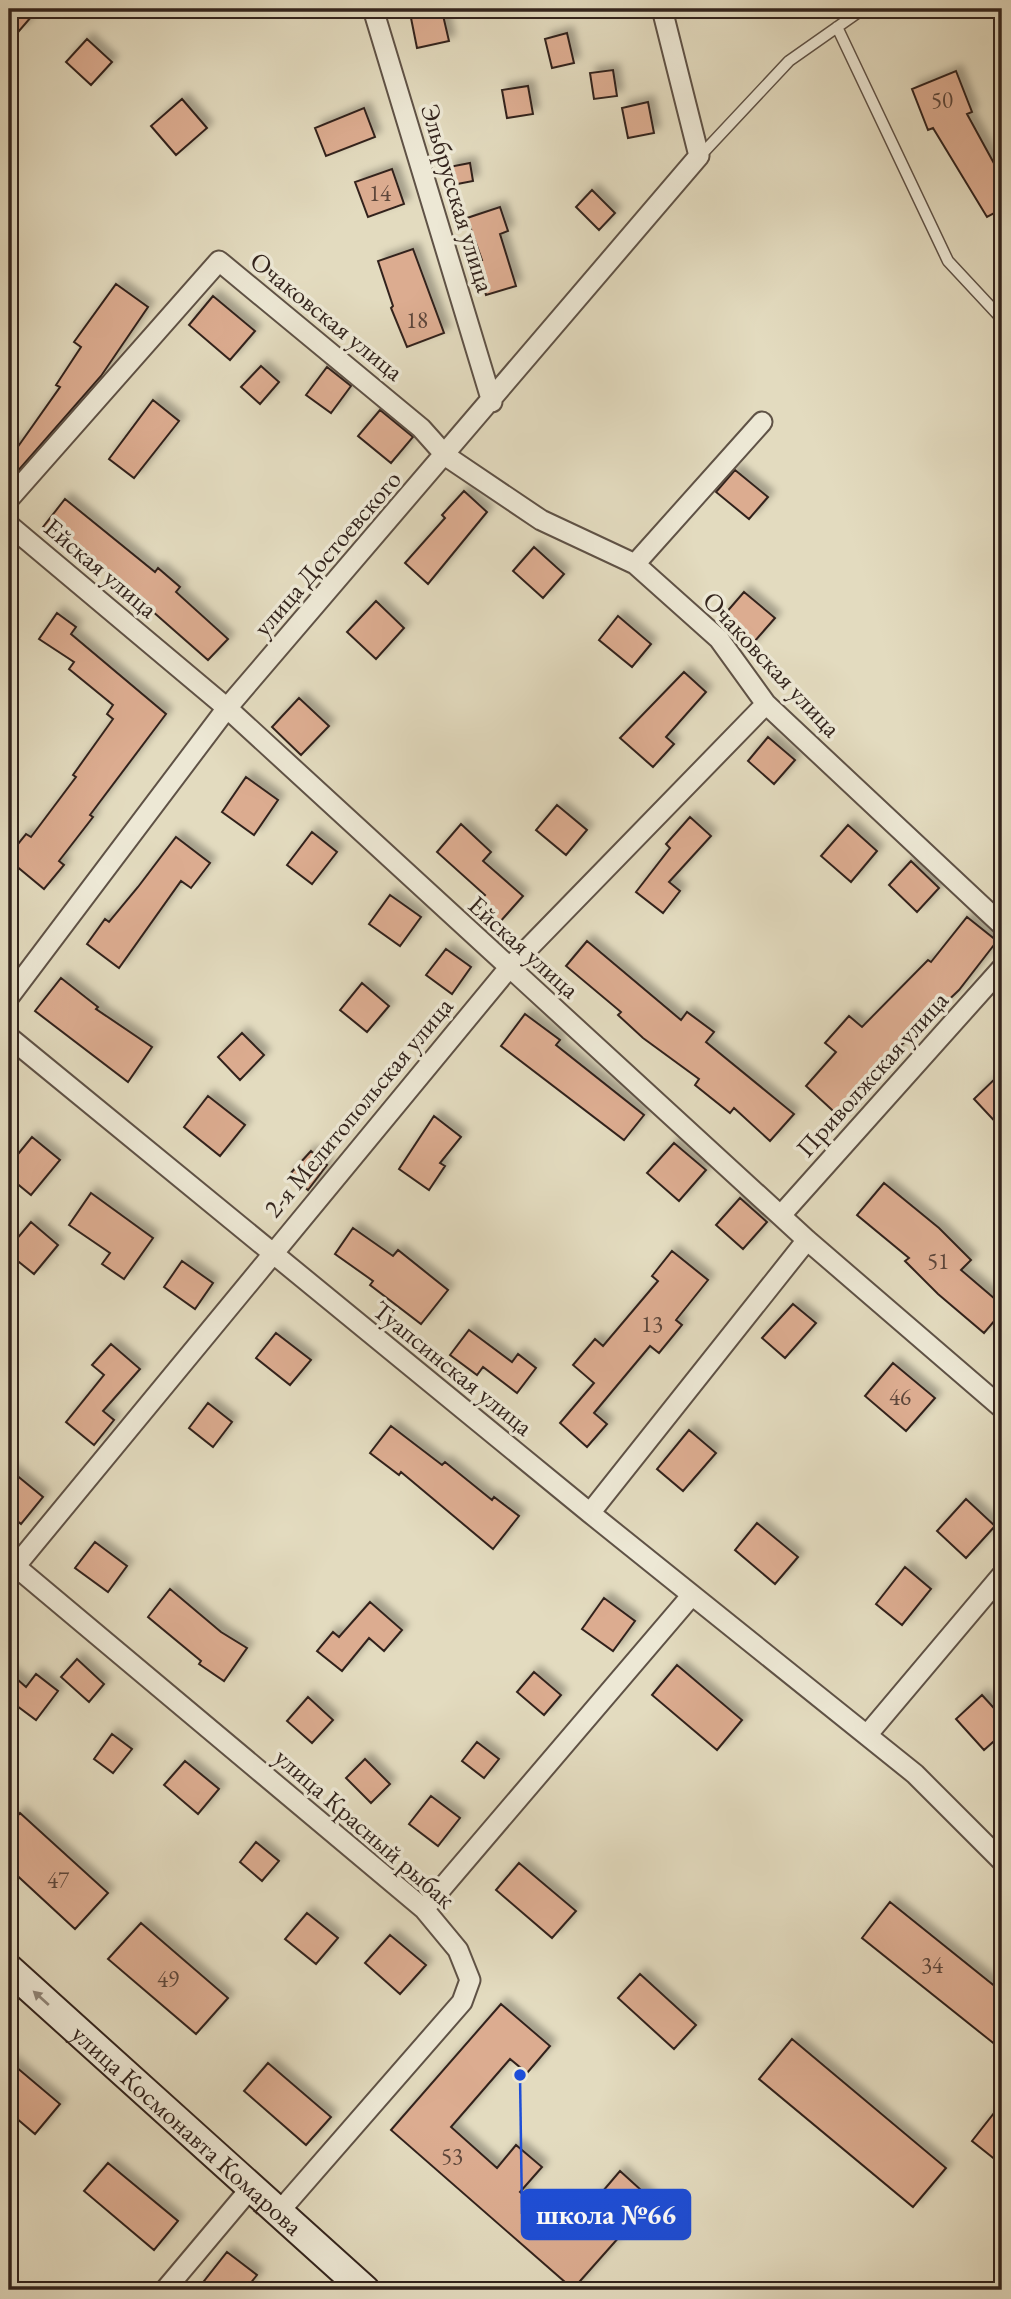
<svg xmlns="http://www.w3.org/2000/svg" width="1011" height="2299" font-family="'EB Garamond',serif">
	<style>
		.building { fill: #dcac90; stroke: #33241d; stroke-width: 2; filter: url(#shadow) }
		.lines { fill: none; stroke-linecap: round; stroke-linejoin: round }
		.lane-casing { stroke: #5f5246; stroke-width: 13 }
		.street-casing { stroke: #5f5246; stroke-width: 23 }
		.secondary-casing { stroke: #33241d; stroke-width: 32 }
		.lane { stroke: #ede8d5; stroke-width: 10 }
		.street { stroke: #ede8d5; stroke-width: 19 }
		.secondary { stroke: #ede8d5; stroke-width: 28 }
		.oneway { fill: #908679 }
		.labels { text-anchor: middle; stroke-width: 7; stroke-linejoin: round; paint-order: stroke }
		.number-label { font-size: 23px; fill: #5d463a }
		.street-label { font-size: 26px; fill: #33241d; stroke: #ede8d5 }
		.leader { fill: none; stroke: #1d4ed8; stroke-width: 2.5 }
		.callout-dot { fill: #1d4ed8; stroke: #ede8d5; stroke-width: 2.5 }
		.callout { fill: #1d4ed8; stroke: #1d4ed8; stroke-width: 2.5 }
		.callout-label { font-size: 28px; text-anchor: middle; font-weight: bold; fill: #fff }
	</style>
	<defs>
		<filter id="shadow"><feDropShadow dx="6" dy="-6" stdDeviation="3.5" flood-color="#0004"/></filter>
	</defs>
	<rect width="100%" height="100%" fill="#e3dbbf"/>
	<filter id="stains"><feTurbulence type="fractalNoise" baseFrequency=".00286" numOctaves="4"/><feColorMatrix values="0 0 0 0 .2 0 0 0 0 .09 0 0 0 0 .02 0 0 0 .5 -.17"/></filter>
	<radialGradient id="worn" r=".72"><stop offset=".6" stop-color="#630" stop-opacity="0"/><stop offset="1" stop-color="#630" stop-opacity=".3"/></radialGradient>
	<!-- building -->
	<path class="building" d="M9 9H38L19 31 9 22Z
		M442 11 449 41 417 48 411 18Z
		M567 33 574 63 552 68 545 39Z
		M87 39 112 62 91 85 66 62Z
		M613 70 617 96 594 99 590 73Z
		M956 71 972 112 967 114 1002 178V209L987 217 933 128 928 130 912 89Z
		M528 86 533 114 507 118 502 90Z
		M182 99 207 128 176 155 151 126Z
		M648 102 654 133 628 138 622 108Z
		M364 108 375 137 326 156 315 128Z
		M470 163 473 181 452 185 449 167Z
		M392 169 404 204 368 217 355 182Z
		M592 190 615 213 599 230 576 207Z
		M500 207 508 231 500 234 516 286 486 295 476 262 482 260 467 218Z
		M413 249 444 333 407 347 391 308 393 306 378 261Z
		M116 284 148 307 101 376 9 481V443L17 448 60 387 56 385 81 347 74 342Z
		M213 296 255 331 230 360 189 325Z
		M261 366 279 382 260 404 241 387Z
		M327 367 351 386 331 413 306 395Z
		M153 400 179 421 134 478 109 459Z
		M380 410 413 437 391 463 358 436Z
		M735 470 768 497 749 519 716 492Z
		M464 491 487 512 428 584 405 563 445 518 442 515Z
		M65 499 155 572 158 568 180 587 176 592 228 639 208 660 135 596 137 594 43 527Z
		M534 547 564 574 543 598 513 571Z
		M744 592 775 618 747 650 718 622Z
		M376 601 404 628 376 659 347 632Z
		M57 613 76 627 71 634 166 714 90 815 93 817 59 861 64 865 44 889 9 860V855L26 834 31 837 76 777 73 775 113 719 107 714 113 705 69 669 74 662 39 639Z
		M618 616 651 644 632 667 599 640Z
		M684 672 706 692 666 737 674 744 653 767 620 738Z
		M299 698 329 726 301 755 272 727Z
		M768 737 795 760 774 784 748 761Z
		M246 777 278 800 254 835 222 812Z
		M557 805 587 830 566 855 536 830Z
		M690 817 711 836 669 882 680 891 663 913 636 892 670 848 666 844Z
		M461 824 491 852 483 861 523 896 499 923 477 904 485 895 437 852Z
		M848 825 877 851 851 882 821 856Z
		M312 832 337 852 312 884 287 865Z
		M176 837 210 863 191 888 181 881 119 968 87 944 105 919 109 922 138 887Z
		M911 861 939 888 917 912 889 885Z
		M390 895 421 917 400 946 369 924Z
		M967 917 997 941 959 990 893 1053 897 1056 842 1119 806 1086 836 1052 825 1043 849 1016 862 1027 928 960 931 962Z
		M587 941 681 1020 687 1012 714 1032 706 1042 794 1114 770 1141 734 1108 730 1113 695 1085 699 1079 643 1038 618 1015 621 1012 566 966Z
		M446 949 471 967 452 994 426 975Z
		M61 978 98 1007 96 1009 152 1047 128 1082 35 1011Z
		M362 983 389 1006 367 1032 340 1010Z
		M525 1014 560 1040 556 1045 644 1115 624 1140 501 1046Z
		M242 1033 264 1055 240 1080 218 1057Z
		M1002 1072V1129L974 1099Z
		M208 1096 245 1125 220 1156 184 1127Z
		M434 1116 461 1137 440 1163 445 1166 429 1190 399 1169Z
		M32 1137 60 1160 31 1195 9 1177V1165Z
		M674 1143 706 1170 679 1201 647 1173Z
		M311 1151 327 1165 308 1190 289 1175Z
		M884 1183 939 1228 971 1260 961 1270 1002 1305V1312L984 1333 938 1294 905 1261 909 1258 857 1215Z
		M91 1193 153 1238 124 1279 102 1264 110 1253 69 1225Z
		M740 1198 767 1222 743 1249 716 1225Z
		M31 1222 58 1245 34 1274 9 1254V1248Z
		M353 1228 393 1256 398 1250 448 1290 421 1324 370 1285 373 1281 335 1254Z
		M672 1251 708 1280 676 1320 682 1325 659 1353 650 1346 594 1413 607 1424 587 1447 560 1423 594 1383 573 1365 595 1339 603 1346 658 1281 652 1276Z
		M182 1261 213 1283 195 1309 164 1287Z
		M793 1304 816 1323 785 1358 762 1338Z
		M469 1330 512 1362 518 1354 536 1368 517 1393 483 1367 477 1375 450 1355Z
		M276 1333 311 1360 290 1385 256 1358Z
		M111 1344 140 1369 103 1411 114 1420 94 1445 66 1422 104 1375 92 1365Z
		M893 1363 935 1398 906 1431 865 1396Z
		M208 1403 232 1422 213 1447 189 1428Z
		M391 1426 442 1465 445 1462 492 1500 494 1497 519 1516 493 1549 401 1472 399 1475 370 1453Z
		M689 1430 716 1453 683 1491 657 1469Z
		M9 1469 43 1497 21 1524 9 1514Z
		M966 1499 995 1526 966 1558 937 1531Z
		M757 1523 798 1557 775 1584 735 1550Z
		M95 1542 127 1566 108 1592 75 1568Z
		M905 1567 931 1589 902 1625 876 1604Z
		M170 1589 221 1632 247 1648 224 1681 199 1664 201 1661 148 1617Z
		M604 1598 635 1621 613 1651 582 1629Z
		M370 1602 402 1630 384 1651 369 1638 342 1671 317 1651 333 1632 339 1637Z
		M77 1659 104 1684 89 1702 61 1677Z
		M677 1665 742 1720 717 1750 652 1695Z
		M9 1672 26 1687 36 1674 58 1691 36 1720 9 1700Z
		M534 1672 561 1695 544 1715 517 1692Z
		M982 1695 1002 1717V1734L984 1750 956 1719Z
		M308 1697 333 1720 312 1743 287 1721Z
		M112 1734 132 1749 113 1773 94 1759Z
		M477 1742 499 1759 484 1778 462 1761Z
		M365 1759 390 1784 371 1803 346 1778Z
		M185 1761 219 1789 198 1814 164 1785Z
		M431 1796 460 1818 438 1846 409 1824Z
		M20 1813 108 1893 75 1929 9 1868V1825Z
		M256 1842 279 1861 262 1881 240 1862Z
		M519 1863 576 1911 552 1938 496 1890Z
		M890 1902 1002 1992V2050L862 1938Z
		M307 1913 338 1938 316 1964 285 1939Z
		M141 1923 228 1998 196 2034 108 1959Z
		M390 1935 426 1965 400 1994 365 1963Z
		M640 1974 696 2025 674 2049 618 1998Z
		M501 2004 550 2046 527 2073 510 2059 451 2127 497 2168 516 2145 542 2167 520 2192 548 2216 562 2201 580 2218 620 2171 652 2200 573 2289 391 2130Z
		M792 2039 946 2168 913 2207 759 2079Z
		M9 2061 60 2104 35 2134 9 2112Z
		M268 2063 331 2117 306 2145 244 2091Z
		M1002 2103V2165L972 2141Z
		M108 2163 178 2221 154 2250 84 2191Z
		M227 2252 257 2275 245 2290H197Z"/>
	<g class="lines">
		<defs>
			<path id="lane" d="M837 27 948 261 1002 319
				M700 156 789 61 863 9"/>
			<path id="street" d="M373 9 492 402
				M9 499 219 261 421 428 446 456 541 520 635 564 719 639 766 704 1002 925
				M9 525 227 708 807 1240 1002 1408
				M635 564 762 422
				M9 997 227 708 699 156 662 9
				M9 1037 590 1513 915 1774 1002 1861
				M782 1214 1002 968
				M590 1513 807 1240
				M9 1561 424 1909 458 1950 470 1980 462 2002 278 2213
				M9 1574 508 969 766 704
				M867 1735 1002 1575
				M424 1909 692 1595
				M165 2290 250 2189"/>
			<g id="secondary">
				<path id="s1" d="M9 1969 365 2290"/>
			</g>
		</defs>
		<!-- lane casing -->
		<use href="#lane" class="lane-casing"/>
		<!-- street casing -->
		<use href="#street" class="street-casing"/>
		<!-- secondary casing -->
		<use href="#secondary" class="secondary-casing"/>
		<!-- lane -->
		<use href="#lane" class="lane"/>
		<!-- street -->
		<use href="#street" class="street"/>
		<!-- secondary -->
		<use href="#secondary" class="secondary"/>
	</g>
	<!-- one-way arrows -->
	<defs><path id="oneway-solid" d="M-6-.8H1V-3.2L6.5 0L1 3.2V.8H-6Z" transform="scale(1.75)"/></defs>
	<use class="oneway" href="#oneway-solid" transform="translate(41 1998) rotate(-138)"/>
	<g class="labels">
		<!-- number labels -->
		<g class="number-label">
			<text x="942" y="108">50</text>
			<text x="380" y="201">14</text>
			<text x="417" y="328">18</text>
			<text x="938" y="1269">51</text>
			<text x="652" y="1332">13</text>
			<text x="900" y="1405">46</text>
			<text x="58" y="1888">47</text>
			<text x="932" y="1973">34</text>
			<text x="168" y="1987">49</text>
			<text x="452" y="2164">53</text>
		</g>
		<!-- street labels -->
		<g class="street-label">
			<text transform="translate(458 198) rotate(73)" y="9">Эльбрусская улица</text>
			<text transform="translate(327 316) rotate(39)" y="9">Очаковская улица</text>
			<text transform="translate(327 553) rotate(-49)" y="9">улица Достоевского</text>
			<text transform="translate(101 568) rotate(40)" y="9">Ейская улица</text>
			<text transform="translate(772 664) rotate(47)" y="9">Очаковская улица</text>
			<text transform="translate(524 947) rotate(42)" y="9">Ейская улица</text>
			<text transform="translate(872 1074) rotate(-48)" y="9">Приволжская улица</text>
			<text transform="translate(358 1107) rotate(-50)" y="9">2-я Мелитопольская улица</text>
			<text transform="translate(453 1368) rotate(39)" y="9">Туапсинская улица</text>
			<text transform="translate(365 1828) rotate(41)" y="9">улица Красный рыбак</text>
			<text dy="9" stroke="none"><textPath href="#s1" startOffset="240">улица Космонавта Комарова</textPath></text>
		</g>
	</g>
	<!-- callouts -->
	<path class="leader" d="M520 2075L522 2214"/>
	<circle class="callout-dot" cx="520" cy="2075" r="7"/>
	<rect class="callout" x="522" y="2190" width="168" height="49" rx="7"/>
	<g class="callout-label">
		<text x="606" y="2224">школа №66</text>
	</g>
	<!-- margin -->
	<rect width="1011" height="2299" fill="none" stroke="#e3dbbf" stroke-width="35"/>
	<rect x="10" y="10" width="990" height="2278" fill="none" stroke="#33241d" stroke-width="3.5"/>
	<rect x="18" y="18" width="976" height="2264" fill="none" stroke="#33241d" stroke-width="2"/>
	<rect width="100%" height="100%" filter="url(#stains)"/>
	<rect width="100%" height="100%" fill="url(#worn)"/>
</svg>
